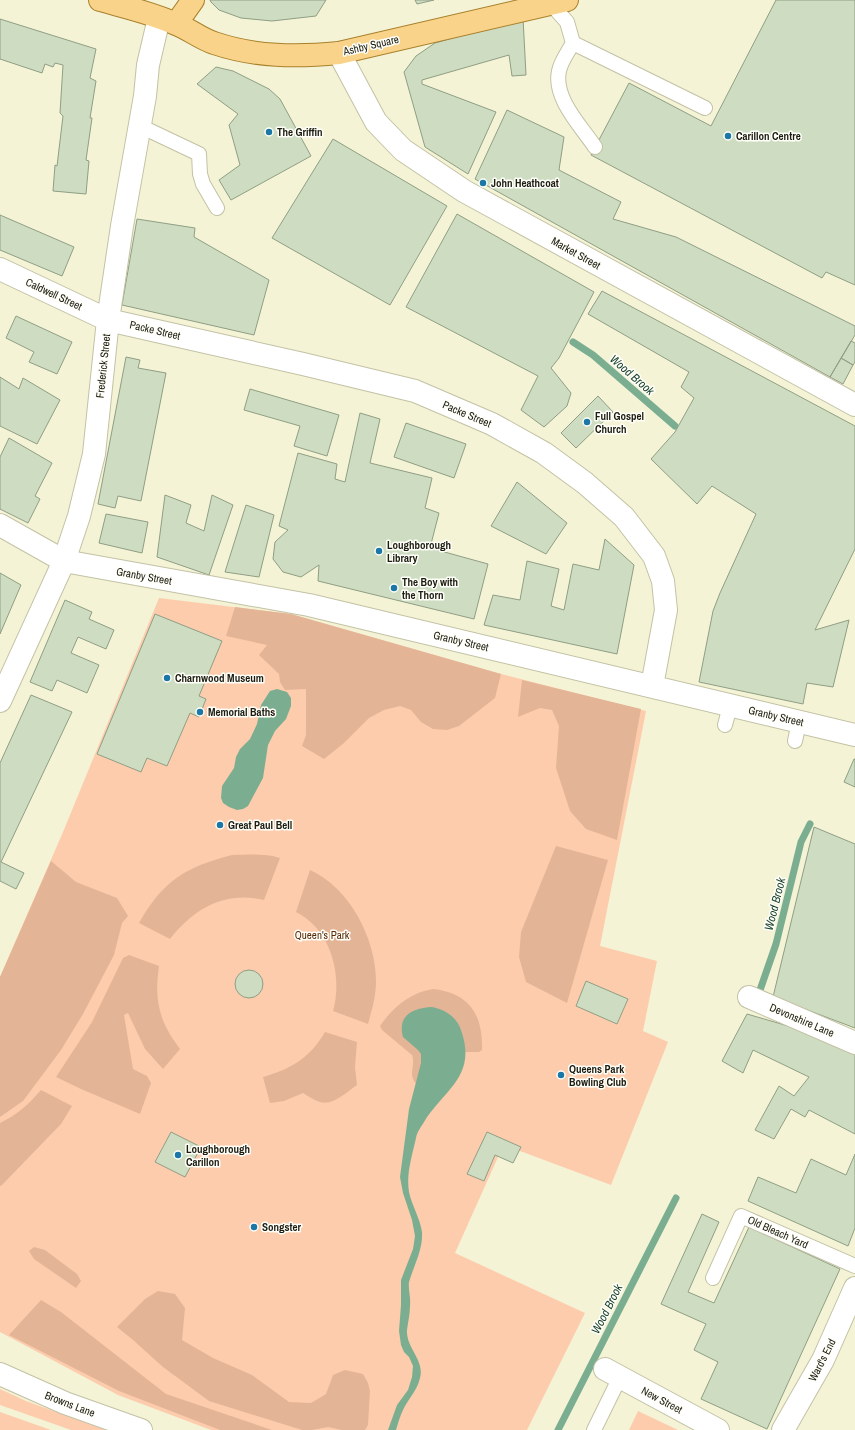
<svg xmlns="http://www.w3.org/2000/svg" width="855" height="1430" font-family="'Archivo Narrow',sans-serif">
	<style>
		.green { fill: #fdccad }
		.forest { fill: #e4b496 }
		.water { fill: #7bae90 }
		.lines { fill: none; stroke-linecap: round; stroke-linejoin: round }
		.stream { stroke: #7bae90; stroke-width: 7 }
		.building { fill: #ceddc2; stroke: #8f9e84 }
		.lane-casing { stroke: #c3c2a5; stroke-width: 16 }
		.street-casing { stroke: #c3c2a5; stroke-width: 24 }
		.primary-casing { stroke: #a9802c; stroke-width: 24 }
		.lane { stroke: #fff; stroke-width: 14 }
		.street { stroke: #fff; stroke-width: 22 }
		.primary { stroke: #f9d389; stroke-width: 22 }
		.poi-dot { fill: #1b77a5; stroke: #fffff9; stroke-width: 1.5 }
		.labels { text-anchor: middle; stroke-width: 3; stroke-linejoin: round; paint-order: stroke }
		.street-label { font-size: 11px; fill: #1c1c11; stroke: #fffff9 }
		.poi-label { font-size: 11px; font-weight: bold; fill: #1c1c11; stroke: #fffff9; text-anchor: start }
		.park-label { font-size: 11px; fill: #552905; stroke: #fffff9 }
		.water-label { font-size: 12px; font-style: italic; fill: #153e29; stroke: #fffff9 }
	</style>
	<rect width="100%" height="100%" fill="#f4f3d5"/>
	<!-- green -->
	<path class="green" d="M159 598 291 614 501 674 646 711 600 946 657 961 643 1031 668 1042 611 1185 504 1145 498 1157 455 1253 585 1313 527 1430H211L118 1395 0 1332V977L63 832Z
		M0 1389 26 1401 106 1430H71L0 1405Z
		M638 1411 678 1430H629Z
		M0 1412 51 1430H0Z"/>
	<!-- forest -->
	<path class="forest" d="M235 607 291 614 501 674 495 698 459 726 447 730 433 729 421 722 411 710 400 706 384 710 369 718 344 743 324 759 302 746 306 735V689L285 690 280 682 279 674 259 655 267 645 226 636Z
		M522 680 641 709 617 840 586 829 570 811 556 768 559 726 552 710 540 708 518 717Z
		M556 846 608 860 567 1003 526 982 519 957 521 932Z
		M232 855C247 855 265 853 280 858L264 900C224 891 195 908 170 939L139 923C163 881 185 867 232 855Z
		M51 861 76 882 117 898 128 916 122 923 114 955 83 1014 61 1050 23 1101 0 1117V977Z
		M310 870C350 888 376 939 376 981 376 996 372 1010 368 1024L333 1011C343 976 331 929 296 912Z
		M129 955 159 966C154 1001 159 1021 180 1049L163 1069 145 1049 128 1013 124 1015 133 1069 147 1076 151 1083 140 1114 81 1089 56 1077 92 1022 123 958Z
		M433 989C469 993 483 1014 482 1050L479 1052H461L417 1084C407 1076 416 1065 412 1055L382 1030 380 1026C392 1008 411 992 433 989Z
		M325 1032 357 1042 355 1067 357 1085C348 1091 333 1106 320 1102 314 1100 308 1096 303 1093L284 1101 270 1103 263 1077C291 1069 310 1058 325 1032Z
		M41 1090 72 1106 61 1124 2 1185 0 1186V1123C17 1115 29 1104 41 1090Z
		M34 1247 45 1250 77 1274 81 1281 76 1288 34 1259 29 1251Z
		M158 1291 175 1294 185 1308 182 1340 213 1358 252 1375 289 1402 311 1403 326 1394 333 1375 345 1370 363 1374 368 1383 370 1391 368 1425 365 1430H342L328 1427 312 1430H302L209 1401 163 1367 133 1340 117 1327 145 1299Z
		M41 1300 61 1312 166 1394 272 1430H220L119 1391 9 1335Z"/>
	<!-- water -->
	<path class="water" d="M277 689 287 692 291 698V706L286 719 275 731 268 745 263 778 248 806 243 809 237 810 229 807 223 803 221 798 222 786 234 768 236 757 240 749 250 739 257 724 261 705 270 691Z
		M432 1007C447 1010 458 1018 462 1033 476 1077 444 1090 424 1122 421 1127 417 1132 416 1138 412 1156 406 1174 409 1192 412 1206 420 1218 422 1232 423 1250 414 1265 409 1282 408 1289 411 1298 410 1306 410 1314 408 1322 407 1330 406 1348 425 1360 420 1378 417 1391 408 1399 403 1410 400 1416 398 1423 396 1430H388L397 1405 408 1390 412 1377 413 1366 409 1357 404 1352 401 1345 399 1331 401 1305V1280L413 1249 415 1236 412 1220 403 1193 400 1177 409 1109 421 1063V1054L418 1050 403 1037C397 1015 413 1008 432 1007Z"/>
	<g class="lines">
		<!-- stream -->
		<path class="stream" d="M573 342 593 355 675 426
			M760 990 776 944 801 842 810 824
			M558 1430 676 1198"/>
	</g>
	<!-- building -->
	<path class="building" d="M210 0H326L316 16 272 21 241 18 219 10 211 2Z
		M415 0H434L417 4Z
		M776 0H855V285L826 272 822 278 591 155 629 83 711 126Z
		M523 18 526 75 512 76 509 55 422 80V84L496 112 468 174 425 147 404 72 416 56 435 43Z
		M0 19 96 49 90 78 96 81 90 118H92L86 160 89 161 86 194 53 191 55 165 57 166 63 116 60 113 63 65 55 63 53 67 45 64 42 73 0 59Z
		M216 67 233 71 269 89 280 99 311 156 231 200 219 180 240 165 229 125 238 114 197 84Z
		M507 110 564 137 559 170 621 202 613 219 676 237 855 326V335L830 377 475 179Z
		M333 139 447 206 390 305 272 238Z
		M457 214 594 292 559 358 551 368 571 393 567 406 544 427 521 410 538 376 406 307Z
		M0 215 74 247 62 276 0 250Z
		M137 219 195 228 194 237 269 280 254 335 122 305Z
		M602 291 855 426V549L815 630 849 620 833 687 807 683 803 704 699 682 713 611 720 593 756 514 712 486 697 504 651 459 675 432 694 398 681 387 689 372 588 314Z
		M16 316 72 342 57 374 29 362 34 352 6 338Z
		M851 341 855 343V362L853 365 841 358Z
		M126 357 140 360 138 368 166 373 141 501 118 496 115 508 98 504Z
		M841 358 853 365 843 384 830 377Z
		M0 377 19 389 23 378 60 400 37 444 0 426Z
		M250 389 339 415 327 456 294 446 300 426 244 410Z
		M598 396 613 412 576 448 561 433Z
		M360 413 380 419 370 463 432 478 425 508 439 513 430 548 488 564 474 619 318 581 319 565 301 577 283 572 273 559 275 542 288 530 279 526 298 453 337 464 335 479 345 482Z
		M406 423 466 444 454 478 394 457Z
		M9 438 52 463 35 496 40 499 28 523 0 509V457Z
		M517 482 567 523 546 554 491 526Z
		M165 495 191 505 186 523 204 531 212 495 233 505 209 575 157 557Z
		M246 505 274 515 259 577 225 572Z
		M106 514 148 522 142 553 99 543Z
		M605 539 634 565 617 654 484 625 493 595 520 600 527 561 559 569 551 606 564 610 573 564 599 570Z
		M0 573 21 585 0 634Z
		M65 600 92 612 89 619 114 630 106 649 78 637 71 653 99 665 87 693 57 680 52 691 30 682Z
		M155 614 222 641 199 696 206 699 199 717 190 713 167 766 147 758 141 772 97 754Z
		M31 695 72 712 1 862 24 873 16 889 0 881V763Z
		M854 759H855V787L844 782Z
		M814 827 855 844V1028L773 997Z
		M235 984a14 14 0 1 1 28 0a14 14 0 1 1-28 0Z
		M586 981 628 999 617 1024 576 1006Z
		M747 1014 795 1028 855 1053V1134L809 1110 805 1117 791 1109 774 1139 755 1130 779 1086 794 1096 809 1077 753 1050 743 1073 722 1061Z
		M171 1132 201 1147 185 1177 155 1162Z
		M487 1132 521 1147 513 1163 495 1155 484 1181 467 1174Z
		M855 1154V1228L848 1246 748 1201 758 1177 796 1193 811 1159 846 1175Z
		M702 1214 719 1222 688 1292 714 1303 749 1227 840 1269 767 1429 701 1399 718 1362 694 1350 706 1324 661 1304Z"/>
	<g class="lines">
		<defs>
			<path id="lane" d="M551 4 567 22 573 43C568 52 561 61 559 71 553 98 581 126 595 147
				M573 43 705 108
				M140 126 199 154 200 174 203 184 217 208
				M725 725 730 706
				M795 741 799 722
				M713 1278 741 1216 855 1266
				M594 1430 620 1377"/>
			<path id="street" d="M339 53 376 122 403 150 464 191 855 405
				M0 269 108 320 303 364 415 391 492 424 544 453 585 483 624 517 654 556 663 581 666 610 652 686
				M0 525 64 561 309 605 855 735
				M0 701 64 561 79 516 94 454 108 320 122 226 145 96 148 65 159 18
				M749 997 855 1043
				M605 1369 718 1430
				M0 1374 65 1403 141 1430
				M783 1430 823 1360 855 1288"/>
			<path id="primary" d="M100 0C125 7 152 13 176 24 189 29 201 39 214 43 255 57 297 57 339 53L567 0
				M176 24 193 0"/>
		</defs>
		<!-- lane casing -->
		<use href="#lane" class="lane-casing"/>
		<!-- street casing -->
		<use href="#street" class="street-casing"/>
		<!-- primary casing -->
		<use href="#primary" class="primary-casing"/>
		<!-- lane -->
		<use href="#lane" class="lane"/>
		<!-- street -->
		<use href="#street" class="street"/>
		<!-- primary -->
		<use href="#primary" class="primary"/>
	</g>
	<!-- markers -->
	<g class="poi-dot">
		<circle cx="269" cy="132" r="4"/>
		<circle cx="728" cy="136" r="4"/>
		<circle cx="483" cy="183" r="4"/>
		<circle cx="587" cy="422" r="4"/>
		<circle cx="379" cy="551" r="4"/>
		<circle cx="394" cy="588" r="4"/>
		<circle cx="167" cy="678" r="4"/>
		<circle cx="200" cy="712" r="4"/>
		<circle cx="220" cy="825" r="4"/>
		<circle cx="561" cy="1075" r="4"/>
		<circle cx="178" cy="1155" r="4"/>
		<circle cx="254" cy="1227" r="4"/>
	</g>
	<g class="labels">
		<!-- street labels -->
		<g class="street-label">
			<text transform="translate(371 45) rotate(-13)" y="4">Ashby Square</text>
			<text transform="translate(576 253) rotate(29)" y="4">Market Street</text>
			<text transform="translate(54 294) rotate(25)" y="4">Caldwell Street</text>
			<text transform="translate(155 330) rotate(13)" y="4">Packe Street</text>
			<text transform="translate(103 366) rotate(-84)" y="4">Frederick Street</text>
			<text transform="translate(467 414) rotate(23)" y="4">Packe Street</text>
			<text transform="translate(144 576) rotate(10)" y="4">Granby Street</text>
			<text transform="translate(461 641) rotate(13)" y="4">Granby Street</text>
			<text transform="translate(776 716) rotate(13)" y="4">Granby Street</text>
			<text transform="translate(802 1020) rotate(23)" y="4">Devonshire Lane</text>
			<text transform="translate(778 1232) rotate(24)" y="4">Old Bleach Yard</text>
			<text transform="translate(822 1360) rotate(-63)" y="4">Ward's End</text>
			<text transform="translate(662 1400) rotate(28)" y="4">New Street</text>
			<text transform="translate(70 1404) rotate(21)" y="4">Browns Lane</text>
		</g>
		<!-- poi labels -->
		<g class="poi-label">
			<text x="277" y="136">The Griffin</text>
			<text x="736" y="140">Carillon Centre</text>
			<text x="491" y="187">John Heathcoat</text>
			<text x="595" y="420">Full Gospel<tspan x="595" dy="13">Church</tspan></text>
			<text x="387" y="549">Loughborough<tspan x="387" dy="13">Library</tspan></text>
			<text x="402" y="586">The Boy with<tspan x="402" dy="13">the Thorn</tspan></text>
			<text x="175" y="682">Charnwood Museum</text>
			<text x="208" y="716">Memorial Baths</text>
			<text x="228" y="829">Great Paul Bell</text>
			<text x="569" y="1073">Queens Park<tspan x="569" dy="13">Bowling Club</tspan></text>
			<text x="186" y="1153">Loughborough<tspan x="186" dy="13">Carillon</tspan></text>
			<text x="262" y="1231">Songster</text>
		</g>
		<!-- park labels -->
		<g class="park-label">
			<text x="322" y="939">Queen's Park</text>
		</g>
		<!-- water labels -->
		<g class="water-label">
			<text transform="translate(632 375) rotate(41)" y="4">Wood Brook</text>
			<text transform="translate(775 904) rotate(-76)" y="4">Wood Brook</text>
			<text transform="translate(607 1309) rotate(-63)" y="4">Wood Brook</text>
		</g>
	</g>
</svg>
